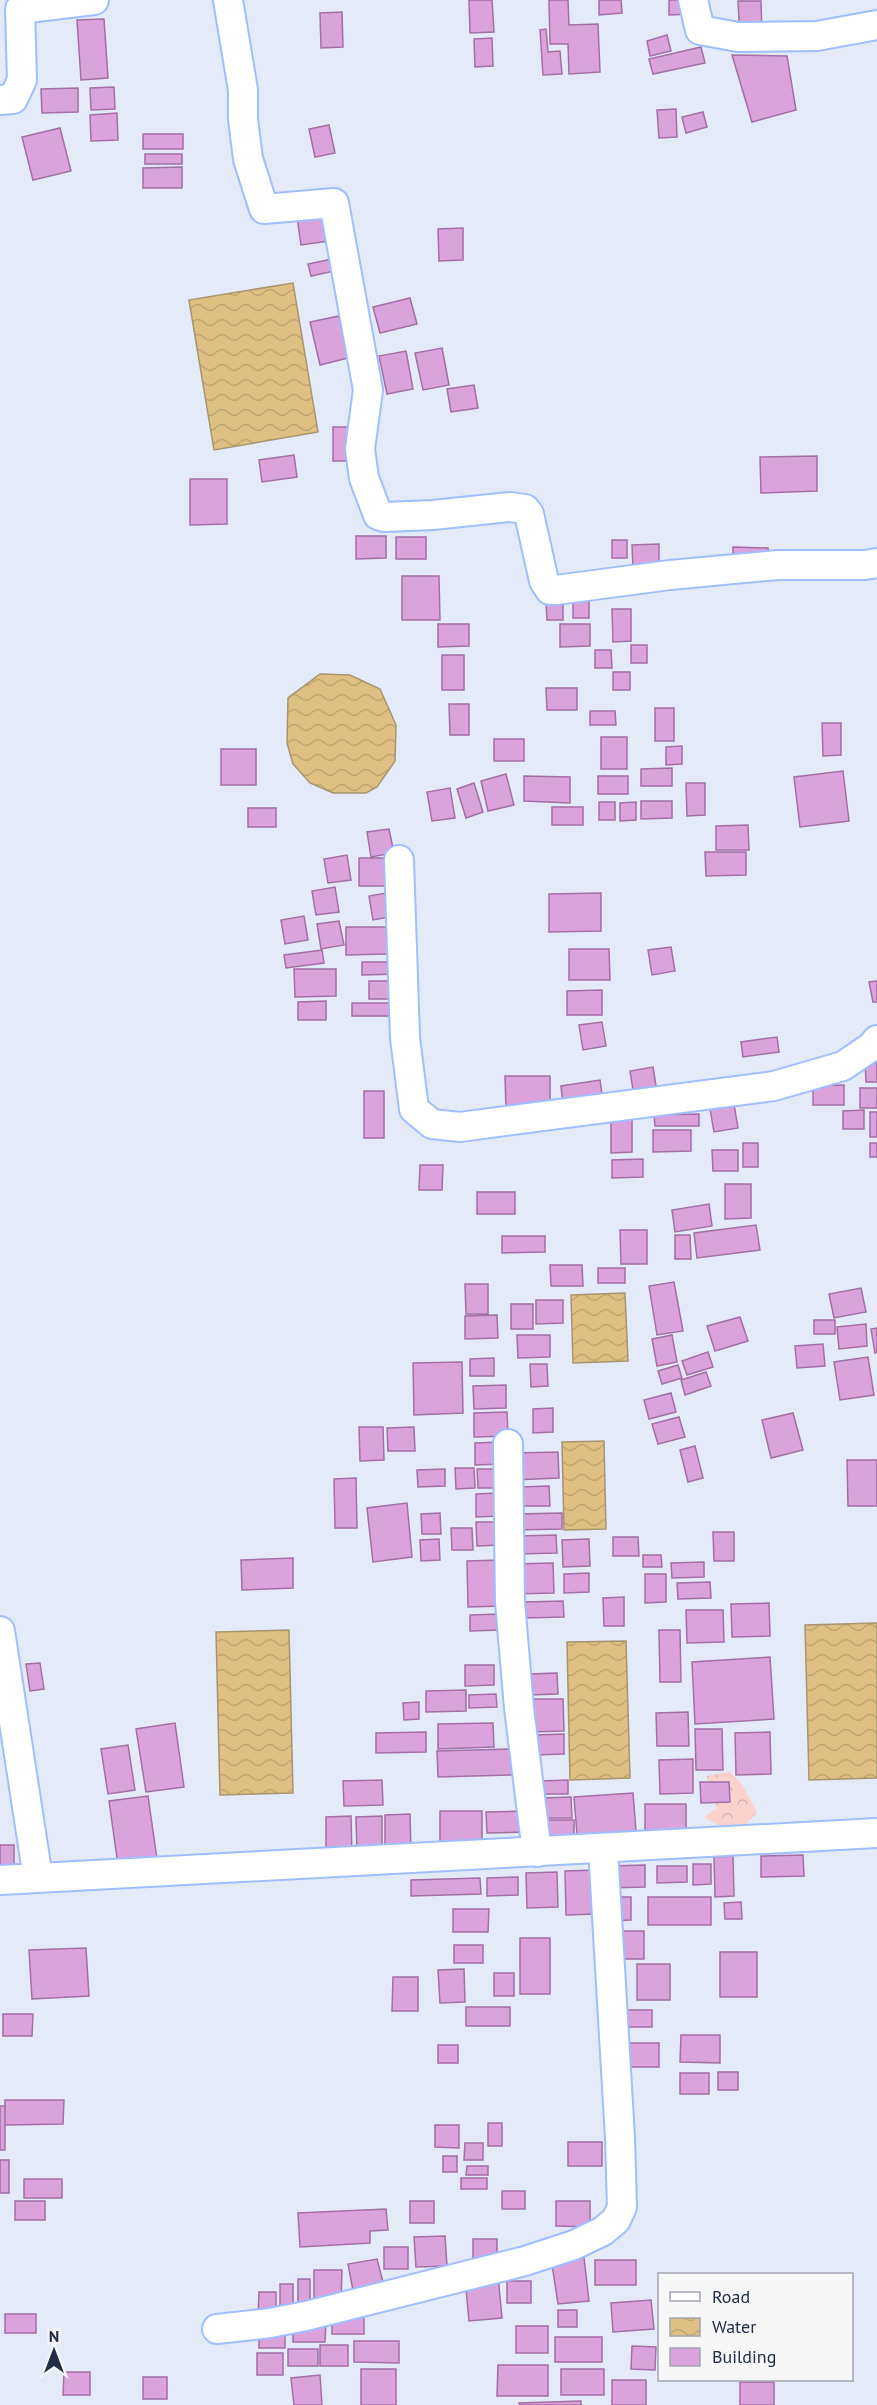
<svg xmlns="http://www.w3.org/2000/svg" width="877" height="2405" font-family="'PT Sans',sans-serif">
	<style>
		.park { fill: url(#park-crowns) }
		.water { fill: url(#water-waves); stroke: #a69570; stroke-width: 1.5 }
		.building { fill: #daa3dc; stroke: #a36fa5; stroke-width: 1.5 }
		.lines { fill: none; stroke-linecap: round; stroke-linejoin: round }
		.minor-casing { stroke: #a0beff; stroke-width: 32 }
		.minor { stroke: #fff; stroke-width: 28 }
	</style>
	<defs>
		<pattern id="park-crowns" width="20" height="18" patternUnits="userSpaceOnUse" patternTransform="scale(1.5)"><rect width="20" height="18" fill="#fad1cc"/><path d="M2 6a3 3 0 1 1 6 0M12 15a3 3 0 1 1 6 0" fill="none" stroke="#d6b4b1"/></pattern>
		<pattern id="water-waves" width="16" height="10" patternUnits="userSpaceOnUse" patternTransform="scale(1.5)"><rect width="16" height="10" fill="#dec182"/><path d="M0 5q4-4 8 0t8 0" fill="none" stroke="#bea672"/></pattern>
	</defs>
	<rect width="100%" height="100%" fill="#e4eaf8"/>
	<!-- park -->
	<path class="park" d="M730 1772 742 1784 757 1812 736 1835 704 1817 717 1808 706 1776Z"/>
	<!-- water -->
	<path class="water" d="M293 283 318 432 214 450 189 300Z
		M320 674 350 675 380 689 396 725 395 761 377 787 366 793H333L310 783 293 764 287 743 288 698Z
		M625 1293 628 1361 573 1363 571 1295Z
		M604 1441 606 1529 564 1530 562 1442Z
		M877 1623V1778L809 1780 805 1625Z
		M289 1630 293 1793 220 1795 216 1632Z
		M626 1641 630 1778 570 1780 567 1642Z"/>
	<!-- building -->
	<path class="building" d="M469 0H492L494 32 470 33Z
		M549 0H568L569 25 598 24 600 72 569 74 568 44H550Z
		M599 0H621L622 13 599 15Z
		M669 0H691L692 14 669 15Z
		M738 1H761L762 35 740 36Z
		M342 12 343 47 321 48 320 13Z
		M104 19 108 78 81 80 77 20Z
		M546 29 548 52 560 51 562 74 543 75 540 30Z
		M667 35 671 51 650 56 647 41Z
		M492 38 493 66 475 67 474 39Z
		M701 47 705 63 653 74 649 59Z
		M732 55 787 56 796 110 752 122Z
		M114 87 115 109 91 110 90 88Z
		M78 88V112L42 113 41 89Z
		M676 109 677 137 659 138 657 110Z
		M703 112 707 127 686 133 682 117Z
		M117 113 118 140 91 141 90 115Z
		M329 125 335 153 315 157 309 129Z
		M60 128 71 171 33 180 22 137Z
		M143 134H183V149H143Z
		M145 154H182V164H145Z
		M182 167V188H143V168Z
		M339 212 343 239 301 245 297 217Z
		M463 228V260L439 261 438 229Z
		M337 258 339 270 311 276 308 264Z
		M410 298 417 324 380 333 373 307Z
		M339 316 348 358 320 365 310 322Z
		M442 348 449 385 423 390 415 353Z
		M406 351 413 389 387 394 379 356Z
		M474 385 478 408 451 412 447 389Z
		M333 427H350V461H333Z
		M294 455 297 477 262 482 259 460Z
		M817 456V491L761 493 760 457Z
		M190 479H227V524L190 525Z
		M356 536H386V558L356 559Z
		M396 537H426V559H396Z
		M612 540H627V558H612Z
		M659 544V568H633L632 545Z
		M733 547 768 548V563L733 562Z
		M402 576H439L440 620H402Z
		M573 600H589V618H573Z
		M546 602H563V620H547Z
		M612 609H631V641L613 642Z
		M438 624H469V646L438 647Z
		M560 624H590V646L560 647Z
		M631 645H647V663H631Z
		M595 650H611L612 668H595Z
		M442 655H464V690H442Z
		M613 672H630V690H613Z
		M546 688H577V710H547Z
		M449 704H469V735H450Z
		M655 708H674V741H655Z
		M590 711H615L616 725H590Z
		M822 723H841V755L823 756Z
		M601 737H627V769H601Z
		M494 739H524V761H494Z
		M682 746V764L666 765V747Z
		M221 749H256V785H221Z
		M672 768V786H641V769Z
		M843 771 849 821 800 827 794 777Z
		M506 774 514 805 488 811 481 781Z
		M524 776 570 777V803L524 801Z
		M598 776H628V794H598Z
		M474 783 483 812 466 818 457 789Z
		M686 783H705V815L687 816Z
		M450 788 455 818 432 821 427 792Z
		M641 801H672V818L641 819Z
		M599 802H615V820H599Z
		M636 802V820L620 821V803Z
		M552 807H583V825H552Z
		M248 808H276V827H248Z
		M748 825 749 850H716V826Z
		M389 829 394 853 371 857 367 832Z
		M705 852H746V875L706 876Z
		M347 855 351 880 328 883 324 859Z
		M359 858H401V886H359Z
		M335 887 339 912 316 915 312 891Z
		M392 892 396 916 373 920 369 896Z
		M601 893V931L549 932V894Z
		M304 916 308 940 285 944 281 920Z
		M339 921 344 945 321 949 317 924Z
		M346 927H388V954L346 955Z
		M671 947 675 971 652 975 648 950Z
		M569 949H609L610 980H569Z
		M322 950 324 963 286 968 284 955Z
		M362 962H400V974L362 975Z
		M294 969H336V996L295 997Z
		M369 981H407V999H369Z
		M877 981V1002H873L869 982Z
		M602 990V1015H567V991Z
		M326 1001V1020H298V1002Z
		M352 1003H389V1016H352Z
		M602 1022 606 1046 583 1050 579 1025Z
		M777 1037 779 1052 743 1057 741 1042Z
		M865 1062H877V1082H866Z
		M653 1067 657 1092 634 1096 630 1071Z
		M505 1076H550V1109L506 1110Z
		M600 1080 603 1101 563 1106 561 1086Z
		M844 1085V1105H813V1086Z
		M860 1088H877V1108H860Z
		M364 1091H384V1138H364Z
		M734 1104 738 1128 714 1132 710 1109Z
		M864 1110V1129H843V1111Z
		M870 1112H877V1137H870Z
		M611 1113H632V1152L611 1153Z
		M699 1114V1126H655L654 1115Z
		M653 1130H691V1151L653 1152Z
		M743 1143H758V1167H743Z
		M870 1143H877V1157H870Z
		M712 1150H738V1171H713Z
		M643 1159V1177L612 1178V1160Z
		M420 1165H443L442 1190H419Z
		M725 1184H751V1218L725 1219Z
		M477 1192H515V1214H477Z
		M709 1204 712 1226 675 1232 672 1210Z
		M756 1225 760 1250 697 1258 694 1233Z
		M620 1230H647V1264H621Z
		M675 1235H690L691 1259H675Z
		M502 1236H545V1252L502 1253Z
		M550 1265H582L583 1286H551Z
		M598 1268H625V1283H598Z
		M674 1282 683 1331 657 1335 649 1286Z
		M465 1284H488V1314H466Z
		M861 1288 866 1312 834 1318 829 1294Z
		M536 1300H563V1323L536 1324Z
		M511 1304H533V1329H511Z
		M497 1315 498 1338 465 1339V1316Z
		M740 1317 748 1341 715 1351 707 1326Z
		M814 1320H835V1334H814Z
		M866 1324 867 1346 839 1349 837 1327Z
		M877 1328V1352L875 1353 871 1329Z
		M517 1335H550V1357L518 1358Z
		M672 1335 677 1362 657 1366 652 1339Z
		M823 1344 825 1366 797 1368 795 1346Z
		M708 1352 713 1367 687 1375 682 1361Z
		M868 1357 874 1395 840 1400 834 1362Z
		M494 1358V1376H470V1359Z
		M462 1362 463 1413 414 1415 413 1363Z
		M530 1364H547L548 1386 531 1387Z
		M678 1365 682 1378 662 1384 658 1371Z
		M706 1372 711 1386 685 1395 681 1380Z
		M506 1385V1408L474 1409 473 1386Z
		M671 1393 676 1412 649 1419 644 1400Z
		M553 1408V1432L533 1433V1409Z
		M507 1412 508 1436 474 1437V1413Z
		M793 1413 803 1450 771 1458 762 1420Z
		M679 1417 685 1437 658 1444 652 1424Z
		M359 1427H383L384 1460 360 1461Z
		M414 1427 415 1451H388L387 1428Z
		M501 1442 502 1464 475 1465V1443Z
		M695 1446 703 1478 688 1482 680 1450Z
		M558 1452 559 1478 513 1480V1453Z
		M847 1460H877V1506H848Z
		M455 1468H474L475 1488 456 1489Z
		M445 1469V1486L418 1487 417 1470Z
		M477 1469H500L501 1488H478Z
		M356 1478 357 1528H335L334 1479Z
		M549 1486 550 1506H520L519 1487Z
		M497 1493 498 1516 476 1517V1494Z
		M407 1503 412 1557 373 1562 367 1508Z
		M440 1513 441 1534H422L421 1514Z
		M562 1513V1529L515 1530V1514Z
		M476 1522H501V1545L477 1546Z
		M451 1528H472L473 1550H452Z
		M713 1532H734V1561H714Z
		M556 1535 557 1553 516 1554V1536Z
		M613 1537H638L639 1556H613Z
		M439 1539 440 1560 421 1561 420 1540Z
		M589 1539 590 1566 563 1567 562 1540Z
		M643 1555H661L662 1567H643Z
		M293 1558V1588L242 1590 241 1560Z
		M501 1560 503 1606 468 1607 467 1561Z
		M704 1562V1577L672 1578 671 1563Z
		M553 1563 554 1593 513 1594V1564Z
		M589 1573V1592L564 1593V1574Z
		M645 1574H666V1602L645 1603Z
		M710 1582 711 1598 678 1599 677 1583Z
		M624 1597V1626H604L603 1598Z
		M563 1601 564 1617 523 1618V1602Z
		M769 1603 770 1636 732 1637 731 1604Z
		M686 1610H723L724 1642 687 1643Z
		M501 1614V1630L470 1631V1615Z
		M659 1630H680L681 1682H660Z
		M770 1657 774 1719 695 1724 692 1662Z
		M40 1663 44 1689 30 1691 26 1664Z
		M465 1665H494V1685L465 1686Z
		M557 1673 558 1694 529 1695 528 1674Z
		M466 1690V1711L426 1712V1691Z
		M496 1694 497 1707 469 1708V1695Z
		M526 1699H563L564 1731 527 1732Z
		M419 1702V1719L404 1720 403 1703Z
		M688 1712 689 1746H657L656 1713Z
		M175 1723 184 1787 146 1792 136 1729Z
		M493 1723 494 1747 438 1749V1724Z
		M695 1729H722L723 1770H696Z
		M426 1732V1752L376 1753V1733Z
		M770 1732 771 1774 736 1775 735 1733Z
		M564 1734V1754L536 1755 535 1735Z
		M128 1745 135 1790 108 1794 101 1749Z
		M511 1749 512 1775 438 1777 437 1751Z
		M693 1759V1793L660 1794 659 1760Z
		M382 1780 383 1805 344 1806 343 1781Z
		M568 1780V1794H540V1781Z
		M700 1782H729L730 1802 701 1803Z
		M633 1793 637 1843 578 1847 574 1797Z
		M148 1796 157 1859 118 1865 109 1801Z
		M571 1797 572 1818H543V1798Z
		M645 1804H686V1840H645Z
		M440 1811H482V1847H440Z
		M526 1811 527 1832 487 1833 486 1812Z
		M410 1814 411 1853 385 1854V1815Z
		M351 1816 352 1855H326V1817Z
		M382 1816V1855H357L356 1817Z
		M545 1820H574V1840L545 1841Z
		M0 1845H14V1865H0Z
		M803 1855 804 1876 761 1877V1856Z
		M733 1856 734 1896 715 1897 714 1857Z
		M693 1864H711V1884L693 1885Z
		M645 1865V1887L610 1888V1866Z
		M657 1866H687V1882L657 1883Z
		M597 1870 598 1914 566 1915 565 1871Z
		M557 1872 558 1907 527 1908 526 1873Z
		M518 1877V1895L487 1896V1878Z
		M480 1878 481 1894 411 1896V1880Z
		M610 1897H631V1920L611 1921Z
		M648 1897H711V1925H648Z
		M741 1902 742 1919H725L724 1903Z
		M453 1909H489L488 1932H453Z
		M612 1931H644V1959H612Z
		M520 1938H550V1994H520Z
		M454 1945H483V1963H454Z
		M86 1948 89 1996 32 1999 29 1950Z
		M720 1952H757V1997H720Z
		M637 1964H670V2000H637Z
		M464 1969 465 2002 440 2003 438 1970Z
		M494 1973H514V1996H494Z
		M393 1977H418V2011H392Z
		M466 2007H510V2026H466Z
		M618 2010H652V2027H618Z
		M3 2014H33L32 2036H3Z
		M681 2035H720V2063L680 2062Z
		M620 2043H659V2067H620Z
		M438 2045H458V2063H438Z
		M718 2072H738V2090H718Z
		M680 2073H709V2094H680Z
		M5 2100H64L63 2124 5 2125Z
		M0 2106H5V2150H0Z
		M488 2123H502V2146H488Z
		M435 2125H459V2148L435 2147Z
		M568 2142H602V2166H568Z
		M465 2143H483V2160H464Z
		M443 2156H457V2172H443Z
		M0 2160H9V2193H0Z
		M467 2166H488V2175H466Z
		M461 2178H487V2189H461Z
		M24 2179H62V2198H24Z
		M502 2191H525V2209H502Z
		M15 2201H45V2220H15Z
		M410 2201H434V2223H410Z
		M556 2201H590V2227L556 2226Z
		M386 2209 388 2230 370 2231V2243L300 2247 298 2213Z
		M445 2236 447 2266 416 2267 414 2237Z
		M473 2239H497V2262H473Z
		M384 2247H408V2269H384Z
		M583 2249 589 2301 558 2304 551 2258Z
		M377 2259 385 2290 354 2296 348 2264Z
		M595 2260H636V2285H595Z
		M314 2270H342L341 2301H314Z
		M498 2276 502 2318 469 2321 465 2279Z
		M298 2279H310V2305H298Z
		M507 2281H531V2303H507Z
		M280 2284H293V2313H280Z
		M259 2292H276V2319H258Z
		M651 2300 654 2329 613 2332 611 2303Z
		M332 2310H364V2334H332Z
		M558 2310H577V2327H558Z
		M5 2314H36V2333H5Z
		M293 2321H326L325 2342H293Z
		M516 2326H548V2353H516Z
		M259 2331H285V2348H259Z
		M555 2337H602V2362H555Z
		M354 2341H399V2363L354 2362Z
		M320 2345H348V2366H320Z
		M632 2346 656 2347 655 2370 631 2369Z
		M288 2349H318V2366H288Z
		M257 2353H283V2375H257Z
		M498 2365H548V2396H497Z
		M361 2369H396V2405H361Z
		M561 2369H604V2395H561Z
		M64 2372H90V2395H63Z
		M320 2375 322 2405H294L291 2378Z
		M143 2377H167V2399H143Z
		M612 2380H646V2405H612Z
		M740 2382H774V2405H740Z
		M581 2401V2405H520L519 2403Z"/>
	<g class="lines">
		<defs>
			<path id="minor" d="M228 0 243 90V119L248 159 264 209 334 203 368 390 360 449 364 478 378 515 384 517 433 515 510 507 525 509 529 514 544 581 550 590H556L670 575 778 565H865L877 563
				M693 0 700 30 738 37 817 36 877 25
				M0 100 13 99 22 80 20 9 94 0
				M399 860 405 1038 414 1109 432 1124 460 1127 774 1086 843 1066 871 1047 877 1040
				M508 1444 510 1602 519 1708 537 1852
				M0 1631 38 1878
				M0 1880 877 1833
				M217 2329 270 2323 306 2316 525 2261 574 2245 603 2231 616 2220 622 2207 620 2138 603 1848"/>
		</defs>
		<!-- minor casing -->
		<use href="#minor" class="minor-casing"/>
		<!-- minor -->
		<use href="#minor" class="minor"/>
	</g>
	<!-- legend -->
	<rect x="658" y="2273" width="195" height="108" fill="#f7f7f7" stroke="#a2a6b1" stroke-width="1.5"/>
	<rect x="670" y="2292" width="30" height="9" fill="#ffffff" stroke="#a2a6b1" stroke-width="1.5"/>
	<text x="712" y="2303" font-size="18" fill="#222d47">Road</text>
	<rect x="670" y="2318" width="30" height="18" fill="url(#water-waves)" stroke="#a2a6b1" stroke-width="1.5"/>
	<text x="712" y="2333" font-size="18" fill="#222d47">Water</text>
	<rect x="670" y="2348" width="30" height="18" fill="#daa3dc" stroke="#a2a6b1" stroke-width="1.5"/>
	<text x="712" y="2363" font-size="18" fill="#222d47">Building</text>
	<!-- north arrow -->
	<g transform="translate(54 2351)" stroke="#f7f7f7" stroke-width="4.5" paint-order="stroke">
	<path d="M0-4.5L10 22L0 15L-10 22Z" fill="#222d47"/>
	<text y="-9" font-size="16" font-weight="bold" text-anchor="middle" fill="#222d47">N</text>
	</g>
</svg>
